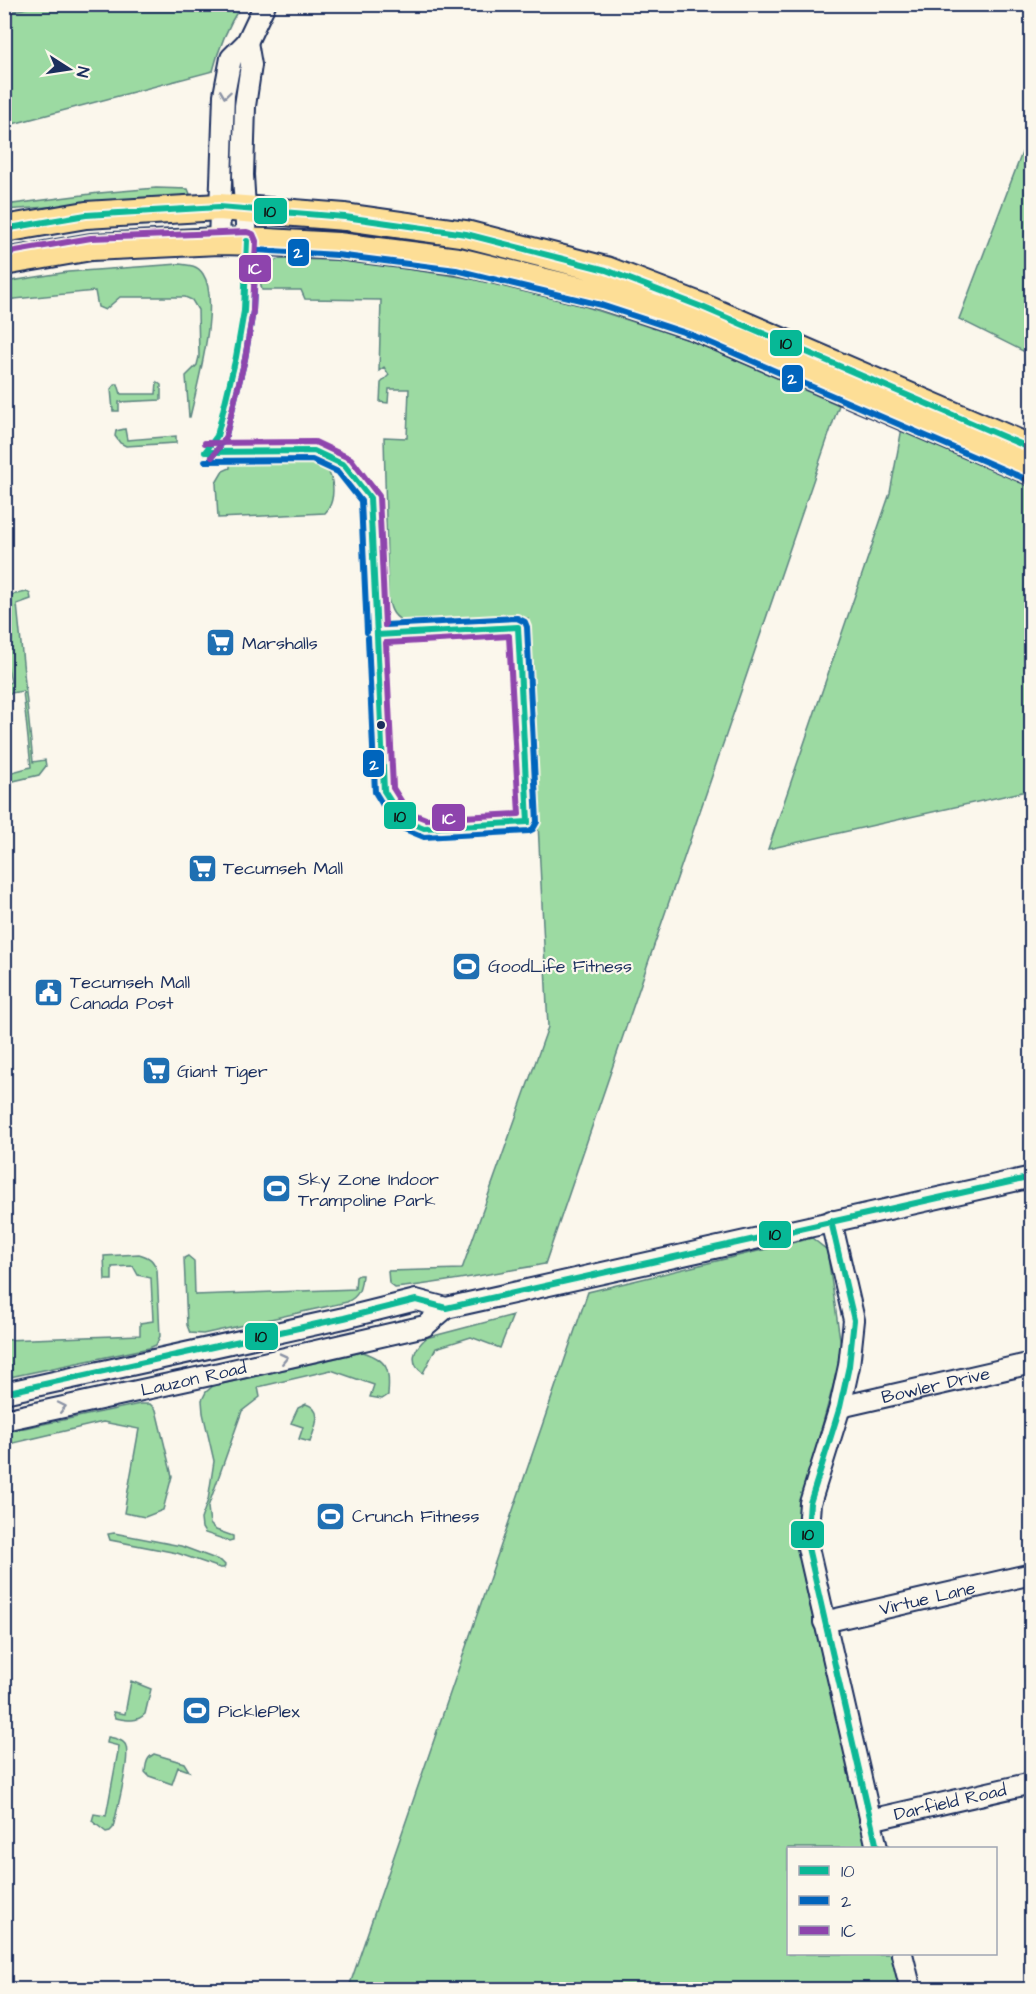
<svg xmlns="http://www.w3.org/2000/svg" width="1036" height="1994" font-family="'Architects Daughter',sans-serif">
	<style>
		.green { fill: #9cdaa2; stroke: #5c8480; stroke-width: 1.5 }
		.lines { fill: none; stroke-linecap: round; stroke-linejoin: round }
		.minor-casing { stroke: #1b2f5e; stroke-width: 24 }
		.major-casing { stroke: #1b2f5e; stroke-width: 30 }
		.minor { stroke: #fbf7ec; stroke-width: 20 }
		.major { stroke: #fdde96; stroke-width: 26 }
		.bus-1-casing { stroke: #fbf7ec; stroke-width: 10 }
		.bus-2-casing { stroke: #fbf7ec; stroke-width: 10 }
		.bus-3-casing { stroke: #fbf7ec; stroke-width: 10 }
		.bus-1 { stroke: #07b896; stroke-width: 6 }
		.bus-2 { stroke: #0065bd; stroke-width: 6 }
		.bus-3 { stroke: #8e44ad; stroke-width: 6 }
		.oneway { stroke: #8b93a5 }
		.bus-dot { fill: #1b2f5e; stroke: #fbf7ec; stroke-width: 2 }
		.labels { text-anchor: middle; stroke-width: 4.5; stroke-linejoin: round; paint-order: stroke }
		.poi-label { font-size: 18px; fill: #1b2f5e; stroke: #fbf7ec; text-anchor: start }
		.street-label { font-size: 18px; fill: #1b2f5e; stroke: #fbf7ec }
		.line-badge { stroke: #fbf7ec; stroke-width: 2 }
		.badge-label { font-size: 16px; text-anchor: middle; font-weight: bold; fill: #fff }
		.pale-badge-label { font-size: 16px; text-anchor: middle; font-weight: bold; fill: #111 }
	</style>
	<rect width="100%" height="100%" fill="#fbf7ec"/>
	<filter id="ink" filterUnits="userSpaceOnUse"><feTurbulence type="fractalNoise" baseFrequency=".0167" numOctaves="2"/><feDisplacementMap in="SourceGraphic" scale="12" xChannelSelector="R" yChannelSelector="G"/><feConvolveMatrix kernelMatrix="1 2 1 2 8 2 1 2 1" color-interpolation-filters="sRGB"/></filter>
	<g filter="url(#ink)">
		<!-- green -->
		<path class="green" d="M43 4H241V5C228 26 219 46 213 71L5 126V13Z
			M1031 129 1032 355H1031L959 319Z
			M156 188 188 189 190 194 186 197 5 210V205L99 193Z
			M279 259 338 260 394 267 488 281 587 307 687 339 839 405 545 1264C495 1273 445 1283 395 1288L389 1283 388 1271 462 1269 548 1027 528 618 406 623C394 617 391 612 388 598L384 437 407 438 409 389H389L388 403 380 402 381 383 389 375 384 367 379 371 381 300 305 299 301 290H262C257 271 259 265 279 259Z
			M179 264C189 265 197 265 203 274 221 301 197 386 190 417H189L186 376 197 365 199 357 198 310 192 300 185 297H120L105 310 98 307 95 291 5 300V282L68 272Z
			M157 382 161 385V400L119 402V411H113L111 389 115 384H118L121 394H156Z
			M902 428 1031 483V790L768 849 890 493Z
			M125 429 127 440 176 436V443L126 446 120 443 115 436 116 431Z
			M316 461C335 467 338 500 325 513L218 518 216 483 223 471 230 468V464Z
			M27 592 30 594 31 599 17 604 33 762 45 760 46 766 39 775 5 783V774L31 767 23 691 4 694 5 684 11 682 5 655V596Z
			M812 1238 827 1250 842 1353 798 1514 804 1580 867 1848H788V1954H892L901 1989 348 1990 588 1292Z
			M139 1254C150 1257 153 1260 157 1270L160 1336 156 1345 149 1348 5 1378V1340L140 1335V1323L153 1321 151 1278 138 1275 133 1266 112 1267V1280H105L104 1256Z
			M188 1256 194 1261 195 1295 355 1289 356 1277 359 1275H362C361 1289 359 1296 347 1302L203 1334 190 1333 187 1325 184 1258Z
			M513 1315 500 1348 471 1337 436 1348 423 1373C408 1362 414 1349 426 1338Z
			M363 1352C389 1360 390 1371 388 1395L382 1399 370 1397 374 1385 331 1370 258 1387 260 1397 242 1411 208 1507 210 1524 216 1530 233 1536V1540L229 1541 205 1533 202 1528 201 1519 208 1500 214 1461 203 1413 202 1400 206 1392 213 1386Z
			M140 1404H150L156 1410 172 1476 163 1510 145 1517 124 1513 139 1429 103 1422 5 1445V1432Z
			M306 1404C325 1410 314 1429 310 1442L299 1439 303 1427 291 1423 298 1408Z
			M114 1533 181 1546 221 1561 225 1565 224 1568H220L177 1553 110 1540 108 1534Z
			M131 1681 151 1689 145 1714C136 1723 126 1720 115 1718L113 1712 125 1714Z
			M108 1737C114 1738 121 1739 125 1744 132 1755 116 1813 113 1828L110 1831 106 1832 92 1821 94 1814 106 1816 119 1746 107 1743Z
			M154 1754 184 1763 189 1771 178 1767 172 1784 149 1776 145 1772C146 1765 146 1758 154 1754Z"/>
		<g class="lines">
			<defs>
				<g id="minor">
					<path d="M219 241 224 95 231 58 247 42 265 4"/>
					<path d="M247 241 243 175 245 106 251 65 247 42"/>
					<path d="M831 1221 854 1320 849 1366 840 1407 810 1503 807 1543 877 1848"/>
					<path d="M4 1393 344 1318 416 1300 446 1308 1032 1177"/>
					<path id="s1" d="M840 1407 1032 1363"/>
					<path id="s2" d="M4 1420 215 1374 425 1326 446 1308"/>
					<path id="s3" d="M824 1622 1032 1574"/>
					<path id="s4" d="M870 1820 1032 1783"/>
					<path d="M902 1954 911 1990"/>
				</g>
				<path id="major" d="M4 229 86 215 219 207 345 217 466 234 606 270 702 307 1032 449
					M4 262 91 247 219 241 267 242 338 246 458 261 604 296 695 327 1032 472"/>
			</defs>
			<!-- minor casing -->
			<use href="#minor" class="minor-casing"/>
			<!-- major casing -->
			<use href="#major" class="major-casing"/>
			<!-- minor -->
			<use href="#minor" class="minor"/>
			<!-- major -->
			<use href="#major" class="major"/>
			<defs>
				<path id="bus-1" d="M4 229 86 215 219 207 345 217 466 234 606 270 702 307 1032 449
					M205 452 314 451 344 465 370 498 377 635
					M205 452 217 436 236 357 244 311 247 241
					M518 627 528 822 424 828 402 819 384 791 377 635Z
					M831 1221 854 1320 849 1366 840 1407 810 1503 807 1543 877 1848
					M4 1393 344 1318 416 1300 446 1308 1032 1177"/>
				<path id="bus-2" d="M212 457 225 439 245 359 253 311 256 250 337 255 456 270 601 305 692 335 1028 480
					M205 461 312 460 338 472 361 501 367 632
					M368 638 375 792 395 825 424 837 529 831 533 829 537 822 527 627 525 622 517 618 385 625"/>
				<path id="bus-3" d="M4 253 91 238 247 232 253 234 256 241 253 311 245 359 225 439 212 457
					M205 443 315 442 351 459 379 496 385 625
					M509 636 519 814 426 819 408 812 393 788 386 643Z"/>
			</defs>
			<!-- bus-1 casing -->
			<use href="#bus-1" class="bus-1-casing"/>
			<!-- bus-2 casing -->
			<use href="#bus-2" class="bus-2-casing"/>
			<!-- bus-3 casing -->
			<use href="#bus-3" class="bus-3-casing"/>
			<!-- bus-1 -->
			<use href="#bus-1" class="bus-1"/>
			<!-- bus-2 -->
			<use href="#bus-2" class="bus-2"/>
			<!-- bus-3 -->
			<use href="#bus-3" class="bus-3"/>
		</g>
		<!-- one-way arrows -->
		<defs><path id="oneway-chevron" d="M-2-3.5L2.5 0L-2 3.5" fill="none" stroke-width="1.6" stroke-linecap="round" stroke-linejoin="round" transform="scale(1.5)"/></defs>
		<g class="oneway">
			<use href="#oneway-chevron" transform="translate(225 94) rotate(98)"/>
			<use href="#oneway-chevron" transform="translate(284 1358) rotate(-13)"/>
			<use href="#oneway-chevron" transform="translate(62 1407) rotate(-12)"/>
		</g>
	</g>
	<!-- icons -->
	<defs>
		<symbol id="supermarket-square" viewBox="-11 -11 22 22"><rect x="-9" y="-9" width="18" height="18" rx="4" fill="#1f6fb2" stroke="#fbf7ec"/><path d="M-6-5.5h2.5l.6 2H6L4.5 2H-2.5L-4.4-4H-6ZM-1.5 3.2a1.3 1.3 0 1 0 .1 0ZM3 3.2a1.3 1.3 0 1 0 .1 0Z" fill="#fff"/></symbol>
		<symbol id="stadium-square" viewBox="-11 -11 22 22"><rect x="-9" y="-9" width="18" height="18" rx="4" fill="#1f6fb2" stroke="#fbf7ec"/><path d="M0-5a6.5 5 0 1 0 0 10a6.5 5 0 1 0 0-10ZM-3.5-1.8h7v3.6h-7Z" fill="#fff"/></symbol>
		<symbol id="civic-square" viewBox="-11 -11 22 22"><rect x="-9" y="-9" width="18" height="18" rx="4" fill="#1f6fb2" stroke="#fbf7ec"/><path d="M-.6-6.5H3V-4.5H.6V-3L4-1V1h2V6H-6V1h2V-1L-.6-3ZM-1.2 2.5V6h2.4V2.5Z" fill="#fff"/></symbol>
	</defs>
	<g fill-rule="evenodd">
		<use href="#supermarket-square" x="204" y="626" width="33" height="33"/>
		<use href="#supermarket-square" x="186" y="852" width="33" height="33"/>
		<use href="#stadium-square" x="450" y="950" width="33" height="33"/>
		<use href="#civic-square" x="32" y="976" width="33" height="33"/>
		<use href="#supermarket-square" x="140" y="1054" width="33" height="33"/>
		<use href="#stadium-square" x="260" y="1172" width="33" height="33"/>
		<use href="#stadium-square" x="314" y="1500" width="33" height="33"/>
		<use href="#stadium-square" x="180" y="1694" width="33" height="33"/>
	</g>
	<!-- markers -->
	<circle class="bus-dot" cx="381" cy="725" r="5"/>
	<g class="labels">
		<!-- poi labels -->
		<g class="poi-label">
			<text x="242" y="649">Marshalls</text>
			<text x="223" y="874">Tecumseh Mall</text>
			<text x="488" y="972">GoodLife Fitness</text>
			<text x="70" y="988">Tecumseh Mall<tspan x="70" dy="21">Canada Post</tspan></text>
			<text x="177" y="1077">Giant Tiger</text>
			<text x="298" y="1185">Sky Zone Indoor<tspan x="298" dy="21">Trampoline Park</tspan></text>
			<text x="352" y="1522">Crunch Fitness</text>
			<text x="218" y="1717">PicklePlex</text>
		</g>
		<!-- street labels -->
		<g class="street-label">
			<text dy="6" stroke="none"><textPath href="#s2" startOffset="194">Lauzon Road</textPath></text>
			<text dy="6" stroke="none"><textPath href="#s1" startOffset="98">Bowler Drive</textPath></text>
			<text dy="6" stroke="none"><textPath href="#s3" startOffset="106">Virtue Lane</textPath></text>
			<text dy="6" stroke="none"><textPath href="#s4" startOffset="82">Darfield Road</textPath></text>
		</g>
	</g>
	<g class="line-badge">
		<rect x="253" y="197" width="35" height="28" rx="6" fill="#07b896"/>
		<rect x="287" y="238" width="23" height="29" rx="6" fill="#0065bd"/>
		<rect x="238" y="254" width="34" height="29" rx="6" fill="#8e44ad"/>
		<rect x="769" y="329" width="34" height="28" rx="6" fill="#07b896"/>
		<rect x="781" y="364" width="23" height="29" rx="6" fill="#0065bd"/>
		<rect x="362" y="749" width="23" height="29" rx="6" fill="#0065bd"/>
		<rect x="383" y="801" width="34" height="29" rx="6" fill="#07b896"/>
		<rect x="431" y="803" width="35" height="29" rx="6" fill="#8e44ad"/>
		<rect x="758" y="1220" width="34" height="29" rx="6" fill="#07b896"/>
		<rect x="244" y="1322" width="35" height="29" rx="6" fill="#07b896"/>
		<rect x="790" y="1520" width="35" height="29" rx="6" fill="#07b896"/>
	</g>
	<g class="badge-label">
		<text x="298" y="258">2</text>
		<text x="255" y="274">1C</text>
		<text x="792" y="384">2</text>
		<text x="374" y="770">2</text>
		<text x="449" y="824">1C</text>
	</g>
	<g class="pale-badge-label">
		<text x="270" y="217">10</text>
		<text x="786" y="349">10</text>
		<text x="400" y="822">10</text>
		<text x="775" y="1240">10</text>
		<text x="261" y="1342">10</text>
		<text x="808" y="1540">10</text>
	</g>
	<!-- margin -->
	<rect width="1036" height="1994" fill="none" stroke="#fbf7ec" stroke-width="24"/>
	<rect x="12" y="12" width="1012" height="1970" fill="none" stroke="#1b2f5e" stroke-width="2" filter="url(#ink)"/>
	<!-- legend -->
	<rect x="787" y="1847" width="210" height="108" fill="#fbf7ec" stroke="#a1a7b3" stroke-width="1.5"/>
	<rect x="799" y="1866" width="30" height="9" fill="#07b896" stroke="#a1a7b3" stroke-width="1.5"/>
	<text x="841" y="1877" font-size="18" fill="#1b2f5e">10</text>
	<rect x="799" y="1896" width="30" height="9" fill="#0065bd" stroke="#a1a7b3" stroke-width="1.5"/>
	<text x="841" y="1907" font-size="18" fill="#1b2f5e">2</text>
	<rect x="799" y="1926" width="30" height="9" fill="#8e44ad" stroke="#a1a7b3" stroke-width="1.5"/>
	<text x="841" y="1937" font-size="18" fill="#1b2f5e">1C</text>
	<!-- north arrow -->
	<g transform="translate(69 69) rotate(102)" stroke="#fbf7ec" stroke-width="4.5" paint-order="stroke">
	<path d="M0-4.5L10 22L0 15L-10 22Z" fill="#1b2f5e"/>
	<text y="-9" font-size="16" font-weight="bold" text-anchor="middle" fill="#1b2f5e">N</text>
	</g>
</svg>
